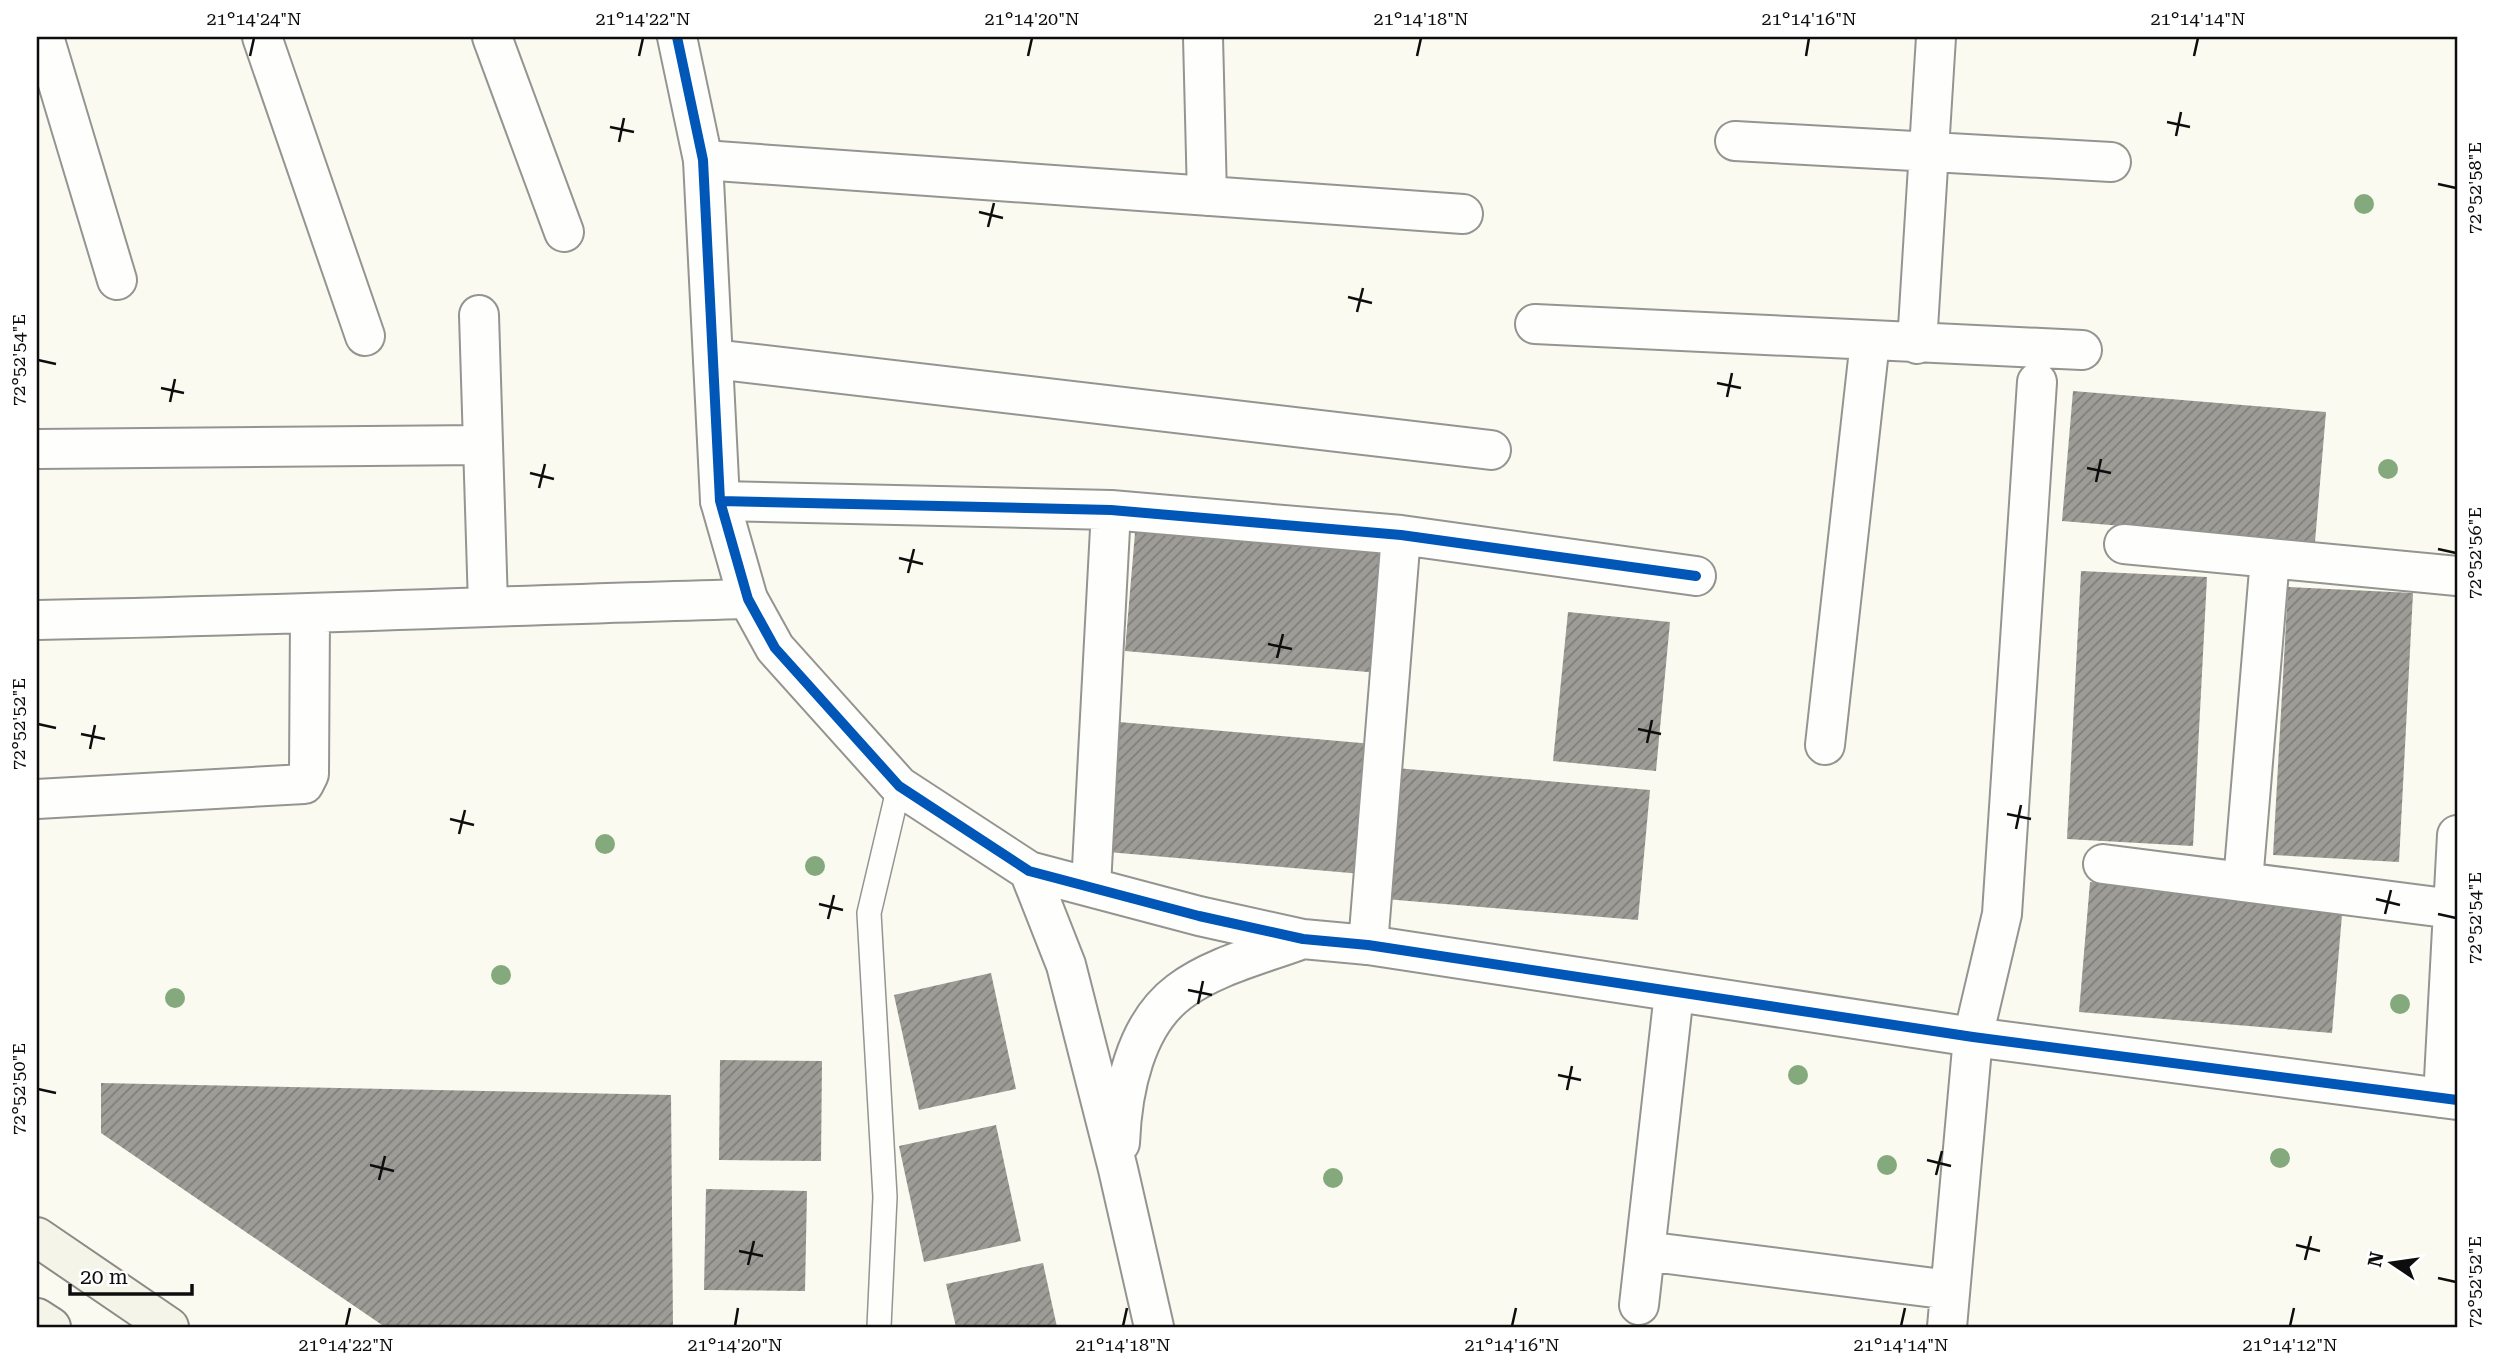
<svg xmlns="http://www.w3.org/2000/svg" width="2494" height="1364" font-family="'Roboto Serif',serif">
	<style>
		.building { fill: url(#building-hatch) }
		.lines { fill: none; stroke-linecap: round; stroke-linejoin: round }
		.service-casing { stroke: #949490; stroke-width: 26 }
		.minor-casing { stroke: #949490; stroke-width: 42 }
		.tertiary-casing { stroke: #949490; stroke-width: 42 }
		.secondary-casing { stroke: #8b8a86; stroke-width: 42 }
		.service { stroke: #fefefd; stroke-width: 23 }
		.minor { stroke: #fefefd; stroke-width: 38 }
		.tertiary { stroke: #fefefd; stroke-width: 38 }
		.secondary { stroke: #f4f5e8; stroke-width: 38 }
		.cycleway-casing { stroke: #fff; stroke-width: 15 }
		.cycleway { stroke: #0057b8; stroke-width: 10 }
		.tree { fill: #84a97c }
		.ticks { fill: none; stroke: #0d0d0d; stroke-width: 2.5 }
		.neatline { fill: none; stroke: #0d0d0d; stroke-width: 2.5 }
		.ticks-label { font-size: 18px; text-anchor: middle; fill: #0d0d0d }
	</style>
	<defs>
		<pattern id="building-hatch" width="6" height="6" patternUnits="userSpaceOnUse" patternTransform="scale(1.75)"><rect width="6" height="6" fill="#9e9c97"/><path d="M-1 1l2-2M0 6l6-6M5 7l2-2" fill="none" stroke="#7f7e7a"/></pattern>
	</defs>
	<rect width="100%" height="100%" fill="#fbfaf1"/>
	<!-- building -->
	<path class="building" d="M2073 391 2326 412 2315 542 2062 521Z
		M1136 521 1390 542 1379 673 1125 651Z
		M2081 571 2207 577 2193 846 2067 839Z
		M2288 587 2413 593 2399 862 2273 855Z
		M1568 612 1670 622 1656 771 1553 761Z
		M1119 722 1373 744 1362 874 1108 852Z
		M1396 768 1650 790 1638 920 1385 899Z
		M2090 882 2343 903 2332 1033 2079 1012Z
		M991 973 1016 1089 919 1110 894 995Z
		M720 1060 822 1061 821 1161 719 1160Z
		M101 1083 671 1095 673 1327H385L101 1133Z
		M996 1125 1021 1241 924 1262 899 1146Z
		M706 1189 807 1191 805 1291 704 1290Z
		M1043 1263 1057 1327H956L946 1284Z"/>
	<g class="lines">
		<defs>
			<path id="service" d="M879 1327 885 1197 869 913 899 786"/>
			<path id="minor" d="M44 37 117 280
				M262 37 365 336
				M492 37 564 232
				M1203 37 1207 196
				M1735 141 2111 162
				M703 160 1463 214
				M479 315 488 605
				M1535 324 2082 350
				M1917 344 1936 37
				M713 359 1491 450
				M37 449 481 445
				M720 501 1111 510 1401 535 1696 576
				M2124 544 2457 576
				M37 620C274 616 511 605 748 599
				M1825 745 1870 341
				M37 799 304 784 309 774 310 616
				M2103 864 2453 909
				M2243 882 2270 558
				M1091 886 1111 510
				M1368 945 1401 535
				M2443 1098 2457 835
				M1645 1251 1950 1290
				M1639 1305 1674 993
				M1947 1327 1973 1037 2002 914 2037 382"/>
			<path id="tertiary" d="M677 37 703 160 720 501 748 599 775 648 899 786 1029 871 1199 916 1303 939 1368 945 1973 1037 2457 1100
				M1029 871 1066 965 1118 1169 1154 1327
				M1120 1143C1122 1091 1135 1025 1179 992 1213 966 1263 954 1303 939"/>
			<path id="secondary" d="M37 1237 169 1327
				M37 1318 51 1327"/>
		</defs>
		<!-- service casing -->
		<use href="#service" class="service-casing"/>
		<!-- minor casing -->
		<use href="#minor" class="minor-casing"/>
		<!-- tertiary casing -->
		<use href="#tertiary" class="tertiary-casing"/>
		<!-- secondary casing -->
		<use href="#secondary" class="secondary-casing"/>
		<!-- service -->
		<use href="#service" class="service"/>
		<!-- minor -->
		<use href="#minor" class="minor"/>
		<!-- tertiary -->
		<use href="#tertiary" class="tertiary"/>
		<!-- secondary -->
		<use href="#secondary" class="secondary"/>
		<defs>
			<path id="cycleway" d="M677 37 703 160 720 501 748 599 775 648 899 786 1029 871 1199 916 1303 939 1368 945 1973 1037 2457 1100
				M720 501 1111 510 1401 535 1696 576"/>
		</defs>
		<!-- cycleway casing -->
		<use href="#cycleway" class="cycleway-casing"/>
		<!-- cycleway -->
		<use href="#cycleway" class="cycleway"/>
	</g>
	<!-- trees -->
	<g class="tree">
		<circle cx="2364" cy="204" r="10"/>
		<circle cx="2388" cy="469" r="10"/>
		<circle cx="605" cy="844" r="10"/>
		<circle cx="815" cy="866" r="10"/>
		<circle cx="501" cy="975" r="10"/>
		<circle cx="175" cy="998" r="10"/>
		<circle cx="2400" cy="1004" r="10"/>
		<circle cx="1798" cy="1075" r="10"/>
		<circle cx="2280" cy="1158" r="10"/>
		<circle cx="1887" cy="1165" r="10"/>
		<circle cx="1333" cy="1178" r="10"/>
	</g>
	<!-- ticks -->
	<path class="ticks" d="M250 56 254 38M639 56 643 38M1028 56 1032 38M1417 56 1421 38M1806 56 1809 38M2194 56 2198 38M2167 122 2190 127M610 127 634 132M2176 136 2181 112M619 142 624 118M2438 184 2456 188M979 212 1003 218M988 227 994 203M1348 297 1372 303M1357 312 1363 288M38 360 56 364M1717 383 1741 388M161 388 184 393M1727 397 1732 373M170 402 175 379M2087 468 2111 473M530 473 554 479M2096 482 2101 459M539 488 545 464M2438 549 2456 553M899 558 923 564M908 573 914 549M1268 644 1292 649M1277 658 1283 634M38 724 56 728M1638 729 1661 734M81 734 105 739M1647 743 1652 720M90 749 95 725M2007 814 2031 819M450 819 474 825M2016 829 2021 805M459 834 465 810M2376 899 2400 905M819 904 843 910M2385 914 2391 890M2438 914 2456 918M828 919 834 895M1188 990 1212 995M1198 1004 1203 981M1558 1075 1581 1080M38 1089 56 1093M1567 1090 1572 1066M1927 1160 1951 1166M370 1165 394 1171M1936 1175 1942 1151M379 1180 385 1156M2296 1245 2320 1251M739 1251 763 1256M2305 1260 2311 1236M748 1265 754 1241M2438 1278 2456 1282M346 1326 350 1308M735 1326 738 1308M1123 1326 1127 1308M1512 1326 1516 1308M1901 1326 1905 1308M2290 1326 2294 1308"/>
	<!-- border -->
	<rect width="2494" height="1364" fill="none" stroke="#ffffff" stroke-width="77"/>
	<!-- north arrow -->
	<g transform="translate(2392 1263) rotate(283)" stroke="#ffffff" stroke-width="5" paint-order="stroke">
	<path d="M0-5L12 26L0 18L-12 26Z" fill="#0d0d0d"/>
	<text y="-10" font-size="19" font-weight="bold" text-anchor="middle" fill="#0d0d0d">N</text>
	</g>
	<!-- scale -->
	<path d="M70 1284v10h122v-10" fill="none" stroke="#0d0d0d" stroke-width="3.5"/>
	<text x="80" y="1284" font-size="21" fill="#0d0d0d" stroke="#ffffff" stroke-width="5" paint-order="stroke">20 m</text>
	<rect x="38" y="38" width="2418" height="1288" class="neatline"/>
	<g class="ticks-label">
		<text x="254" y="25">21°14'24"N</text>
		<text x="643" y="25">21°14'22"N</text>
		<text x="1032" y="25">21°14'20"N</text>
		<text x="1421" y="25">21°14'18"N</text>
		<text x="1809" y="25">21°14'16"N</text>
		<text x="2198" y="25">21°14'14"N</text>
		<text transform="translate(2475 188) rotate(-90)" y="6">72°52'58"E</text>
		<text transform="translate(19 360) rotate(-90)" y="6">72°52'54"E</text>
		<text transform="translate(2475 553) rotate(-90)" y="6">72°52'56"E</text>
		<text transform="translate(19 724) rotate(-90)" y="6">72°52'52"E</text>
		<text transform="translate(2475 918) rotate(-90)" y="6">72°52'54"E</text>
		<text transform="translate(19 1089) rotate(-90)" y="6">72°52'50"E</text>
		<text transform="translate(2475 1282) rotate(-90)" y="6">72°52'52"E</text>
		<text x="346" y="1351">21°14'22"N</text>
		<text x="735" y="1351">21°14'20"N</text>
		<text x="1123" y="1351">21°14'18"N</text>
		<text x="1512" y="1351">21°14'16"N</text>
		<text x="1901" y="1351">21°14'14"N</text>
		<text x="2290" y="1351">21°14'12"N</text>
	</g>
</svg>
